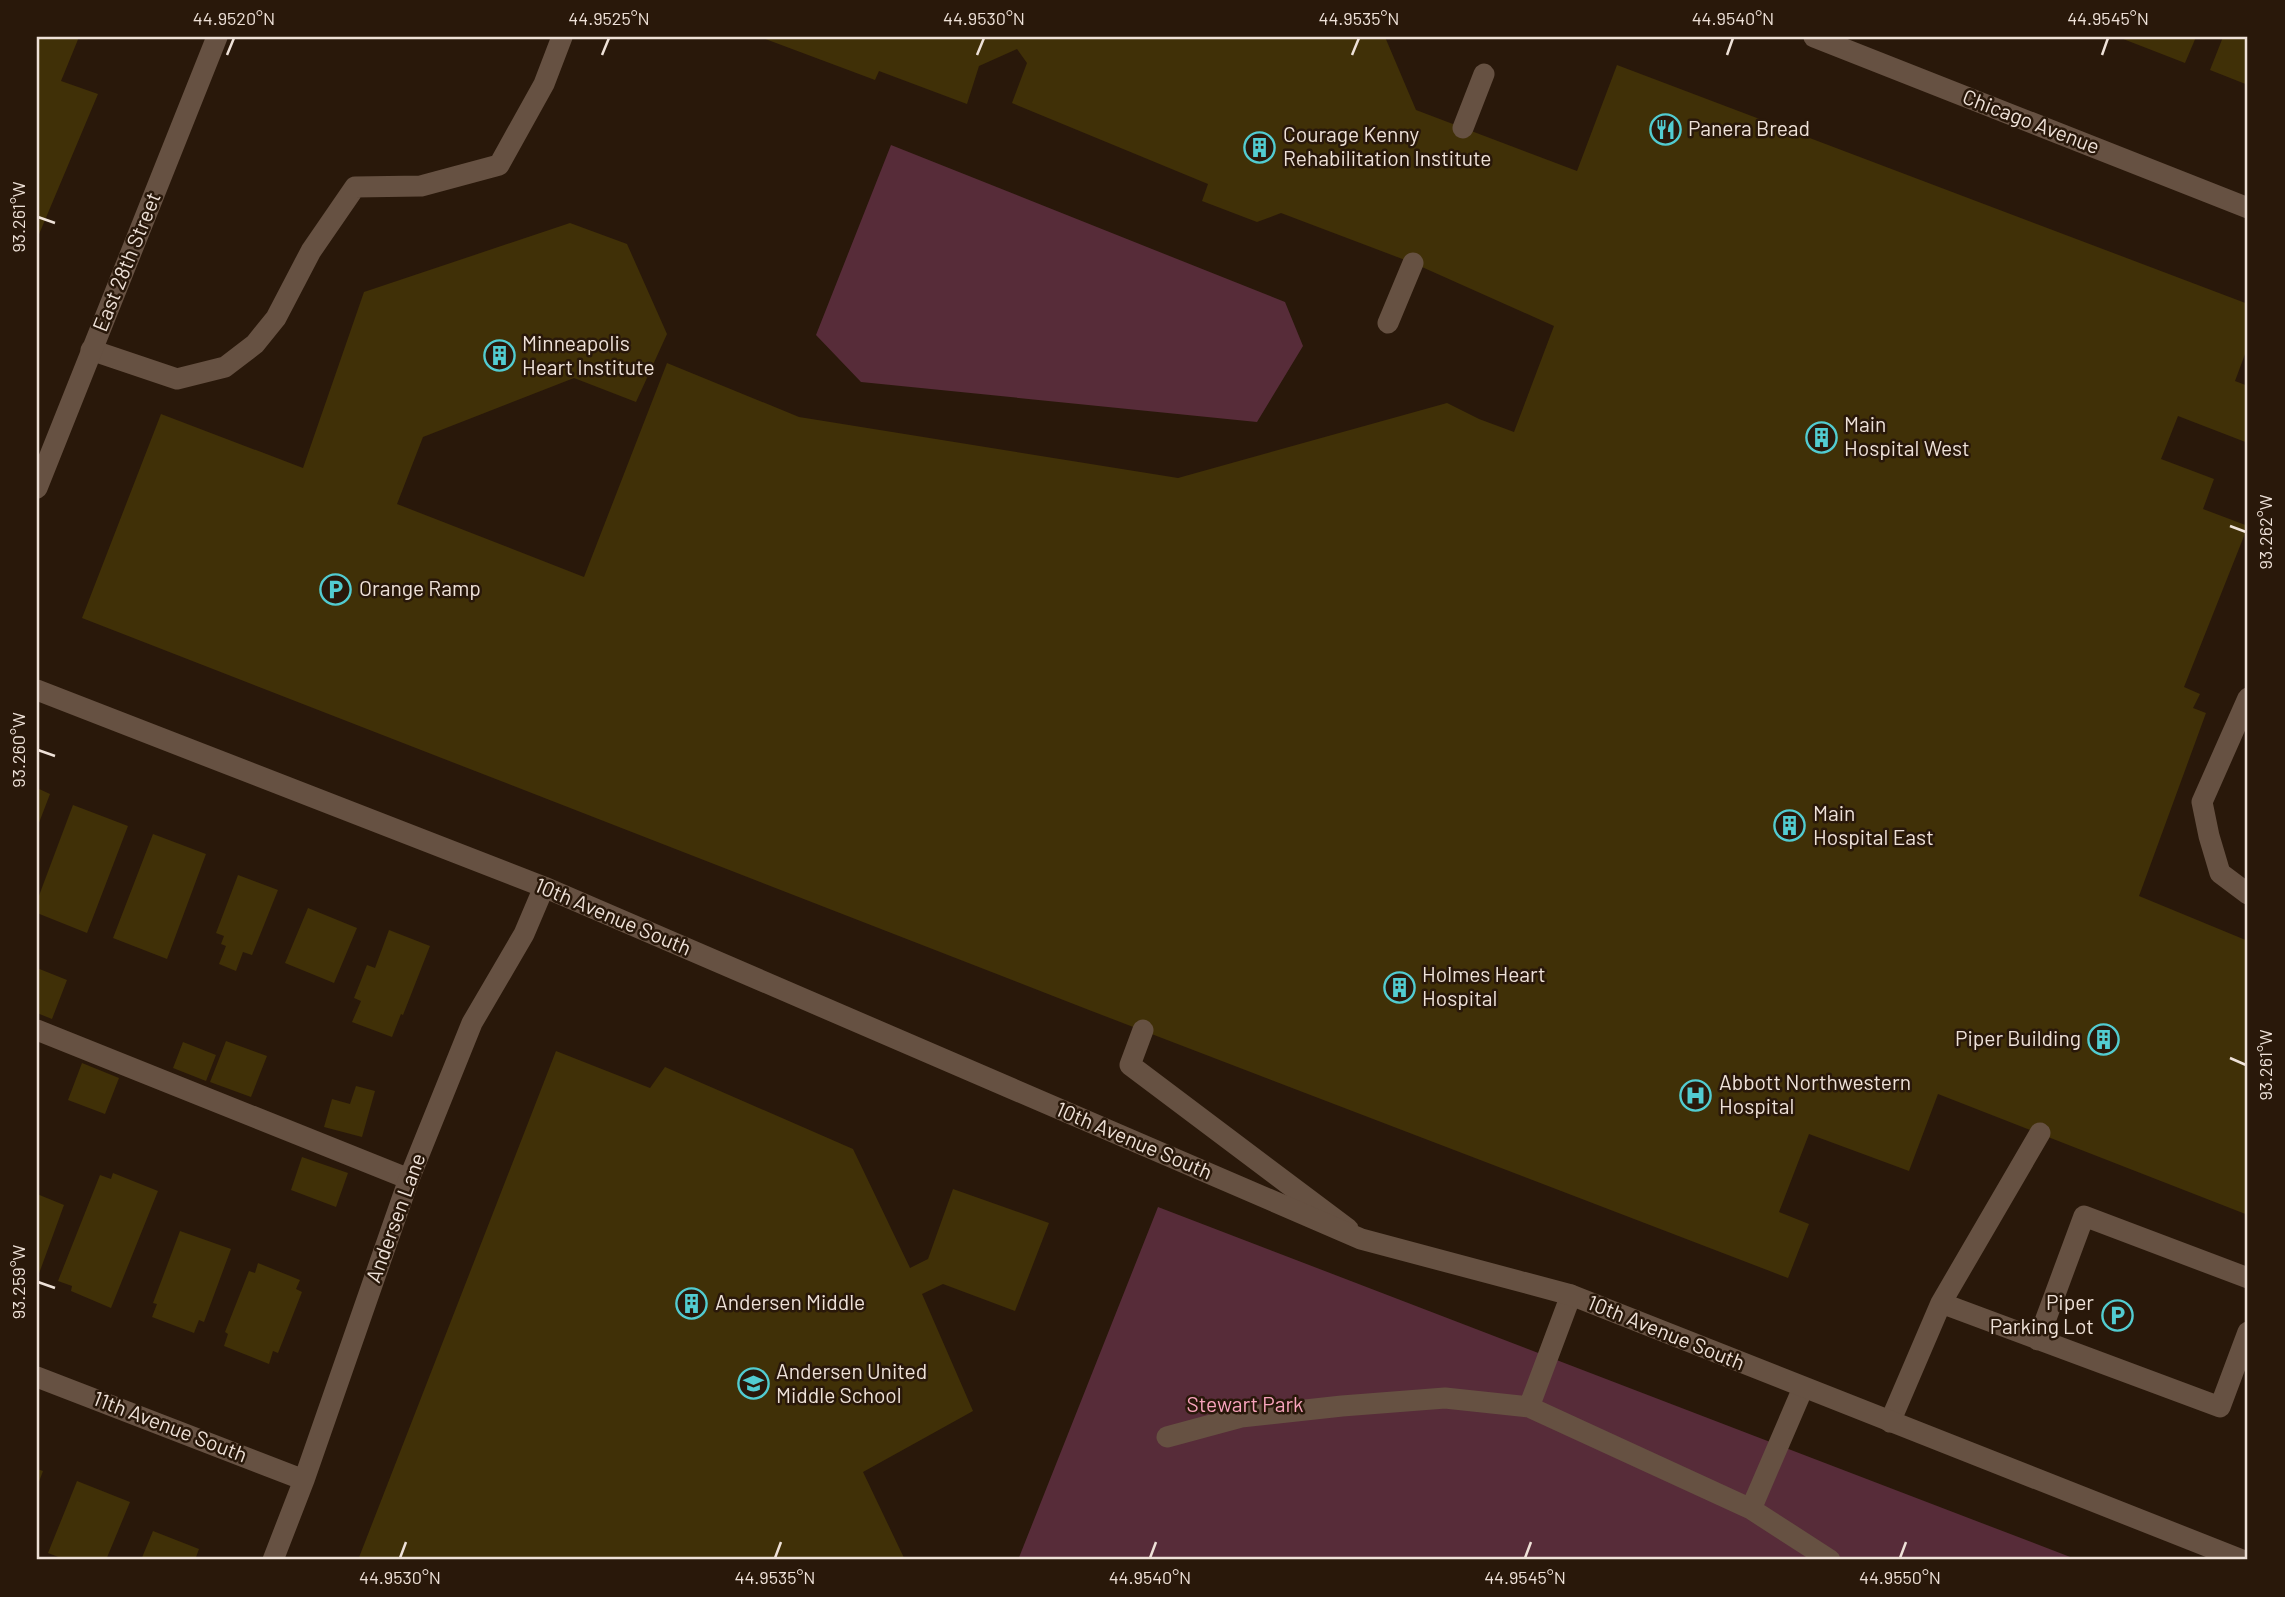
<svg xmlns="http://www.w3.org/2000/svg" width="2285" height="1597" font-family="Barlow,sans-serif">
	<style>
		.green { fill: #572c39 }
		.building { fill: #403007 }
		.lines { fill: none; stroke-linecap: round; stroke-linejoin: round }
		.service { stroke: #665142; stroke-width: 21 }
		.minor { stroke: #665142; stroke-width: 21 }
		.tertiary { stroke: #665142; stroke-width: 21 }
		.ticks { fill: none; stroke: #eee1d8; stroke-width: 2.5 }
		.labels { text-anchor: middle; stroke-width: 5; stroke-linejoin: round; paint-order: stroke }
		.street-label { font-size: 21px; fill: #eee1d8; stroke: #29180a }
		.poi-label { font-size: 21px; fill: #eee1d8; stroke: #29180a; text-anchor: start }
		.park-label { font-size: 21px; fill: #f8a3bc; stroke: #29180a }
		.neatline { fill: none; stroke: #eee1d8; stroke-width: 2.5 }
		.ticks-label { font-size: 18px; text-anchor: middle; fill: #eee1d8 }
	</style>
	<rect width="100%" height="100%" fill="#29180a"/>
	<!-- green -->
	<path class="green" d="M891 145 1285 302 1303 346 1257 422 861 382 816 335Z
		M1158 1207 2078 1560H1018Z"/>
	<!-- building -->
	<path class="building" d="M37 37H79L61 81 98 94 37 239Z
		M760 37H1385L1416 110 1577 171 1617 65 2248 304V346L2235 381 2248 386V443L2178 416 2161 459 2214 479 2203 509 2248 526 2184 687 2200 694 2193 708 2206 713 2139 896 2248 941V1215L1938 1094 1909 1171 1809 1134 1779 1212 1809 1224 1788 1278 1089 1010 82 618 161 414 303 468 364 292 570 223 627 244 667 334 636 402 574 378 423 437 397 504 584 577 667 363 799 417 1178 478 1447 403 1479 419 1514 432 1554 326 1413 263 1281 213 1257 222 1202 201 1208 184 1012 103 1027 63 1017 49 979 66 967 104 879 71 875 80Z
		M2118 37H2196L2185 63Z
		M2223 37H2248V85L2210 70Z
		M37 788 50 794 37 828Z
		M73 805 128 826 87 933 37 913V901Z
		M153 834 206 854 167 959 113 938Z
		M238 875 278 890 252 955 243 952 236 971 219 964 226 946 221 944 224 936 216 933Z
		M308 908 357 928 334 983 285 963Z
		M389 930 430 946 403 1015 401 1014 392 1037 352 1022 361 1001 354 998 367 965 375 968Z
		M37 968 67 980 52 1019 37 1013Z
		M226 1041 267 1056 251 1097 210 1082Z
		M183 1042 216 1055 206 1081 173 1068Z
		M556 1051 650 1088 665 1067 853 1149 910 1268 928 1259 953 1189 1049 1223 1015 1311 943 1284 922 1294 973 1411 863 1472 905 1560H358Z
		M82 1063 119 1078 105 1114 68 1100Z
		M356 1086 375 1091 362 1137 324 1127 332 1099 350 1104Z
		M302 1157 348 1173 336 1207 291 1190Z
		M113 1173 158 1191 111 1308 71 1291 72 1286 58 1281 100 1175 111 1179Z
		M37 1194 64 1205 37 1279Z
		M180 1231 231 1249 204 1322 199 1320 194 1333 152 1317 157 1304 153 1303Z
		M258 1263 300 1280 296 1289 302 1292 278 1353 273 1351 269 1364 224 1346 228 1334 225 1332 249 1271 255 1273Z
		M37 1469 43 1471 37 1487Z
		M77 1481 130 1502 106 1560H66L48 1553Z
		M153 1531 199 1549 195 1560H141Z"/>
	<g class="lines">
		<!-- service -->
		<path class="service" d="M1463 128 1484 74
			M1388 323 1413 263
			M91 350 177 379 225 367 255 344 276 318 311 251 355 187 421 186 499 165 544 84 562 37
			M2248 698 2202 802 2209 836 2220 873 2248 894
			M37 1030 409 1179
			M1143 1030 1130 1065 1348 1229
			M1941 1303 2220 1407 2248 1332
			M2038 1340 2084 1216 2248 1278
			M1803 1388 1751 1509 1830 1560
			M1529 1407 1571 1295
			M1890 1422 1941 1303 2040 1133
			M1167 1437 1241 1417 1342 1406 1445 1398 1529 1407 1751 1509"/>
		<!-- minor -->
		<path class="minor" d="M37 690 544 887 1361 1239 1571 1295 2242 1560
			M37 1377 304 1480
			M273 1560 304 1480 409 1179 472 1023 524 934 544 887"/>
		<!-- tertiary -->
		<path class="tertiary" d="M1814 37 2248 208
			M37 488 217 37"/>
	</g>
	<!-- ticks -->
	<path class="ticks" d="M227 55 234 38M602 55 609 38M977 55 984 38M1352 55 1359 38M1727 55 1733 38M2102 55 2108 38M38 217 55 223M2230 526 2246 532M38 750 55 756M2230 1058 2246 1065M38 1282 55 1288M400 1558 406 1542M775 1558 781 1542M1150 1558 1156 1542M1525 1558 1531 1542M1900 1558 1906 1542"/>
	<!-- icons -->
	<defs>
		<symbol id="restaurant-ring" viewBox="-11 -11 22 22"><circle r="9.5" fill="#29180a" stroke="#52ccd1" stroke-width="1.5"/><path d="M-5-6h1v4h1v-4h1v4h1v-4h1v5L-1.5 .5V6h-2V.5L-5-1ZM5-6V6H3V1.5H1.5Q1.5-4 5-6Z" fill="#52ccd1"/></symbol>
		<symbol id="building-ring" viewBox="-11 -11 22 22"><circle r="9.5" fill="#29180a" stroke="#52ccd1" stroke-width="1.5"/><path d="M-4-6H4V6H1V3H-1V6H-4ZM-2.5-4.3h1.7v1.8h-1.7ZM.8-4.3h1.7v1.8H.8ZM-2.5-1h1.7V.8h-1.7ZM.8-1h1.7V.8H.8Z" fill="#52ccd1"/></symbol>
		<symbol id="parking-ring" viewBox="-11 -11 22 22"><circle r="9.5" fill="#29180a" stroke="#52ccd1" stroke-width="1.5"/><path d="M-3.5-5.5H1a3.5 3.5 0 0 1 0 7H-1V5.5H-3.5ZM-1-3.4V-.6H.8a1.4 1.4 0 0 0 0-2.8Z" fill="#52ccd1"/></symbol>
		<symbol id="hospital-ring" viewBox="-11 -11 22 22"><circle r="9.5" fill="#29180a" stroke="#52ccd1" stroke-width="1.5"/><path d="M-5-5h3v3.5h4V-5h3V5h-3V1.5h-4V5h-3Z" fill="#52ccd1"/></symbol>
		<symbol id="school-ring" viewBox="-11 -11 22 22"><circle r="9.5" fill="#29180a" stroke="#52ccd1" stroke-width="1.5"/><path d="M0-5L7-2L0 1L-7-2ZM-4 1L0 2.5L4 1V4Q0 6-4 4Z" fill="#52ccd1"/></symbol>
	</defs>
	<g fill-rule="evenodd">
		<use href="#restaurant-ring" x="1648" y="112" width="35" height="35"/>
		<use href="#building-ring" x="1242" y="130" width="35" height="35"/>
		<use href="#building-ring" x="482" y="338" width="35" height="35"/>
		<use href="#building-ring" x="1804" y="420" width="35" height="35"/>
		<use href="#parking-ring" x="318" y="572" width="35" height="35"/>
		<use href="#building-ring" x="1772" y="808" width="35" height="35"/>
		<use href="#building-ring" x="1382" y="970" width="35" height="35"/>
		<use href="#building-ring" x="2086" y="1022" width="35" height="35"/>
		<use href="#hospital-ring" x="1678" y="1078" width="35" height="35"/>
		<use href="#building-ring" x="674" y="1286" width="35" height="35"/>
		<use href="#parking-ring" x="2100" y="1298" width="35" height="35"/>
		<use href="#school-ring" x="736" y="1366" width="35" height="35"/>
	</g>
	<g class="labels">
		<!-- street labels -->
		<g class="street-label">
			<text transform="translate(2031 122) rotate(21)" y="7">Chicago Avenue</text>
			<text transform="translate(127 262) rotate(-68)" y="7">East 28th Street</text>
			<text transform="translate(613 917) rotate(23)" y="7">10th Avenue South</text>
			<text transform="translate(1134 1141) rotate(23)" y="7">10th Avenue South</text>
			<text transform="translate(396 1218) rotate(-70)" y="7">Andersen Lane</text>
			<text transform="translate(1666 1333) rotate(22)" y="7">10th Avenue South</text>
			<text transform="translate(170 1427) rotate(21)" y="7">11th Avenue South</text>
		</g>
		<!-- poi labels -->
		<g class="poi-label">
			<text x="1688" y="136">Panera Bread</text>
			<text x="1283" y="142">Courage Kenny<tspan x="1283" dy="24">Rehabilitation Institute</tspan></text>
			<text x="522" y="351">Minneapolis<tspan x="522" dy="24">Heart Institute</tspan></text>
			<text x="1844" y="432">Main<tspan x="1844" dy="24">Hospital West</tspan></text>
			<text x="359" y="596">Orange Ramp</text>
			<text x="1813" y="821">Main<tspan x="1813" dy="24">Hospital East</tspan></text>
			<text x="1422" y="982">Holmes Heart<tspan x="1422" dy="24">Hospital</tspan></text>
			<text x="2081" y="1046" text-anchor="end">Piper Building</text>
			<text x="1719" y="1090">Abbott Northwestern<tspan x="1719" dy="24">Hospital</tspan></text>
			<text x="715" y="1310">Andersen Middle</text>
			<text x="2094" y="1310" text-anchor="end">Piper<tspan x="2094" dy="24">Parking Lot</tspan></text>
			<text x="776" y="1379">Andersen United<tspan x="776" dy="24">Middle School</tspan></text>
		</g>
		<!-- park labels -->
		<g class="park-label">
			<text x="1245" y="1412">Stewart Park</text>
		</g>
	</g>
	<!-- border -->
	<rect width="2285" height="1597" fill="none" stroke="#29180a" stroke-width="77"/>
	<rect x="38" y="38" width="2208" height="1520" class="neatline"/>
	<g class="ticks-label">
		<text x="234" y="25">44.9520°N</text>
		<text x="609" y="25">44.9525°N</text>
		<text x="984" y="25">44.9530°N</text>
		<text x="1359" y="25">44.9535°N</text>
		<text x="1733" y="25">44.9540°N</text>
		<text x="2108" y="25">44.9545°N</text>
		<text transform="translate(19 217) rotate(-90)" y="6">93.261°W</text>
		<text transform="translate(2266 532) rotate(-90)" y="6">93.262°W</text>
		<text transform="translate(19 750) rotate(-90)" y="6">93.260°W</text>
		<text transform="translate(2266 1065) rotate(-90)" y="6">93.261°W</text>
		<text transform="translate(19 1282) rotate(-90)" y="6">93.259°W</text>
		<text x="400" y="1584">44.9530°N</text>
		<text x="775" y="1584">44.9535°N</text>
		<text x="1150" y="1584">44.9540°N</text>
		<text x="1525" y="1584">44.9545°N</text>
		<text x="1900" y="1584">44.9550°N</text>
	</g>
</svg>
